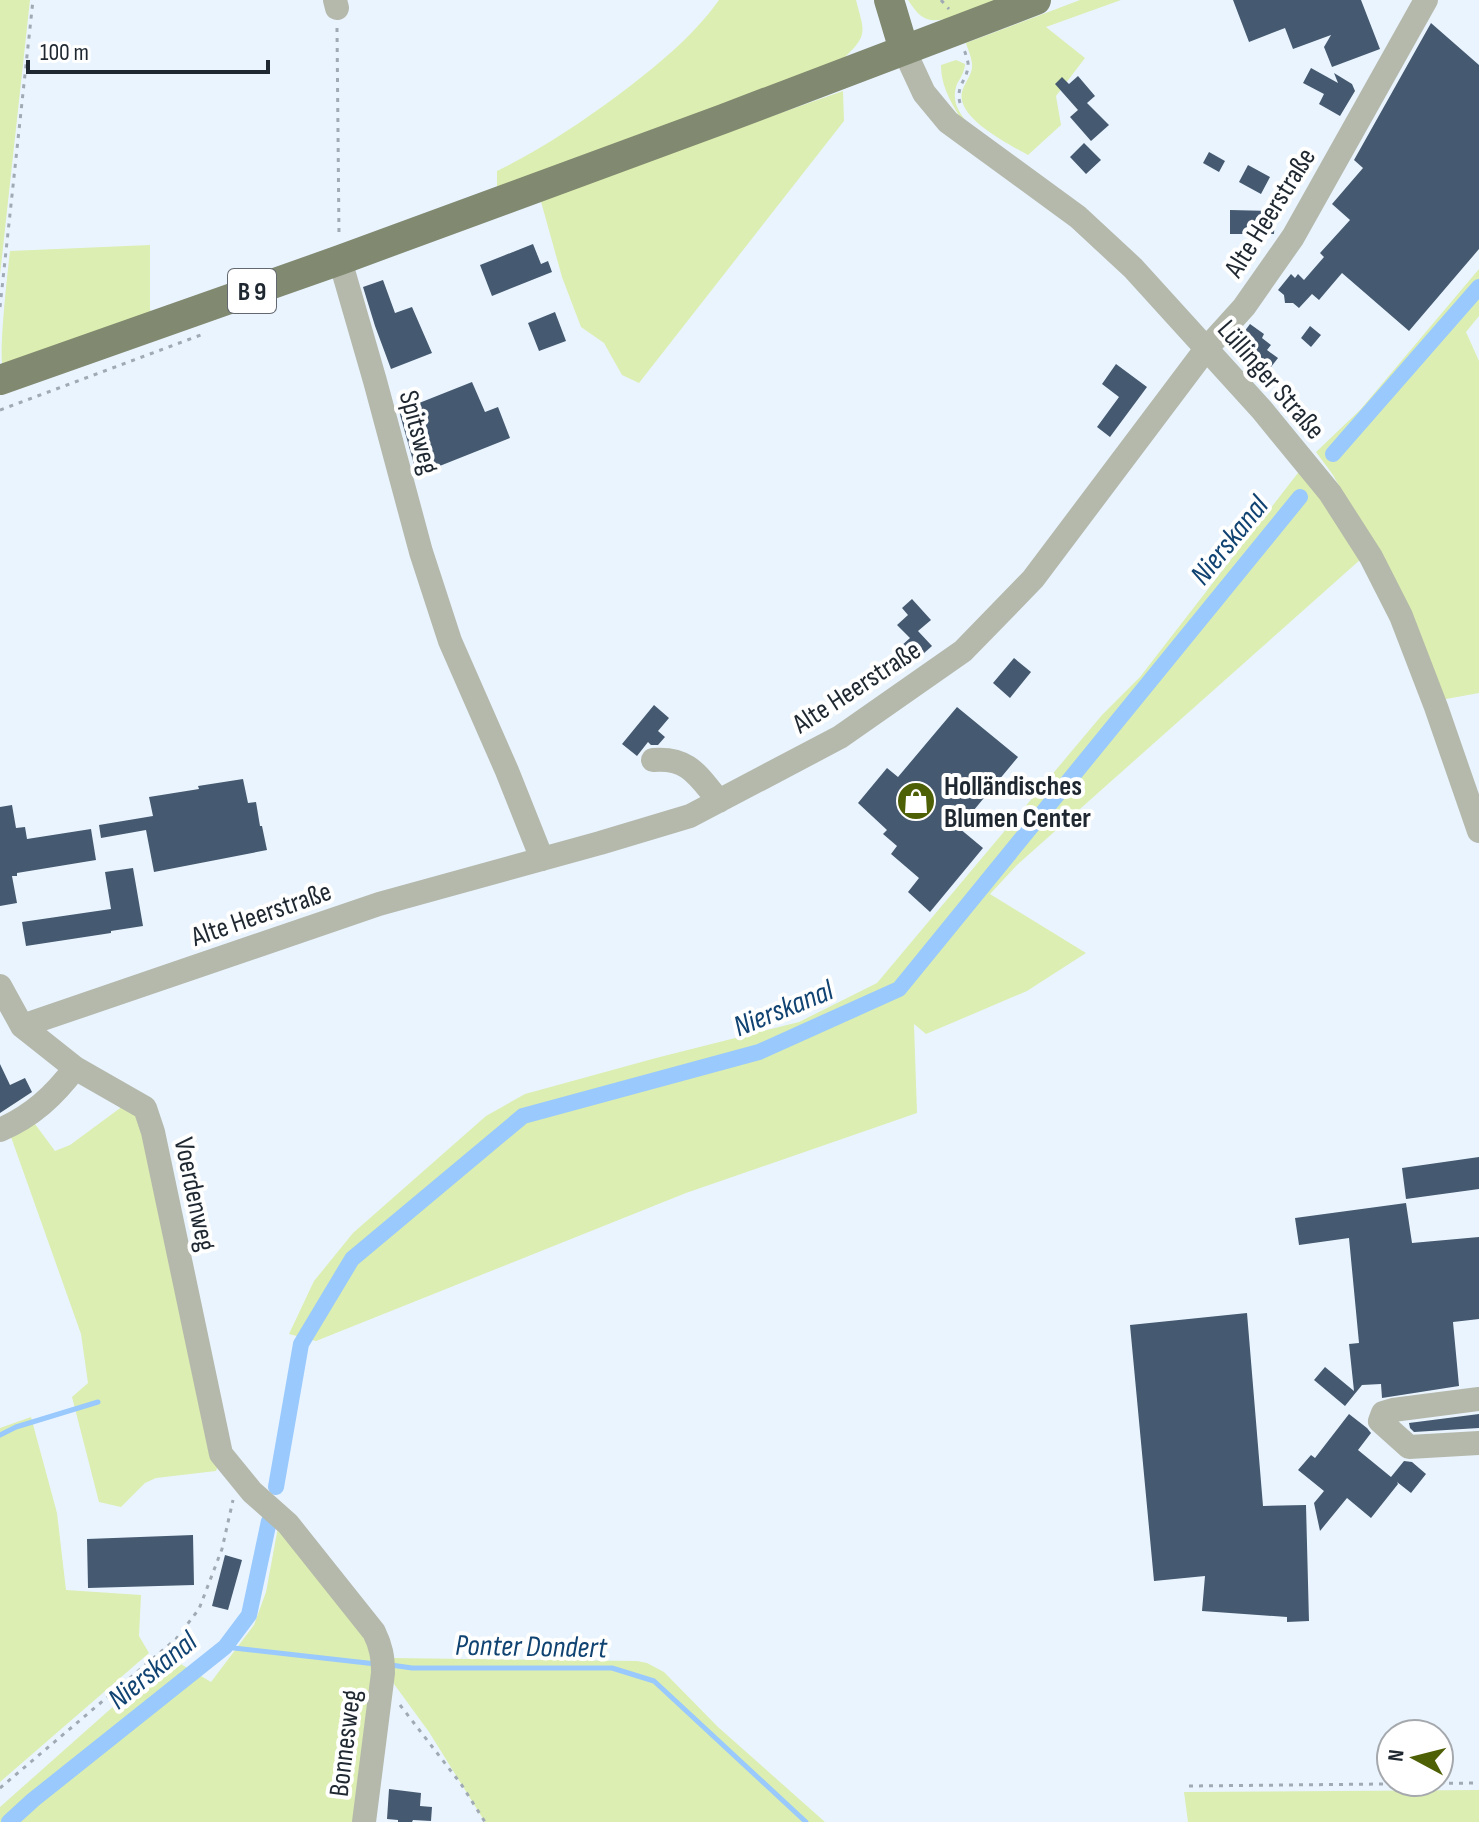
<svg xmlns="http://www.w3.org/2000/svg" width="1479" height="1822" font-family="'Sofia Sans Condensed',sans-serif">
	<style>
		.green { fill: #dceeb1 }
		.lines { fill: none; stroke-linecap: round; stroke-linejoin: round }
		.stream { stroke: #99c9fd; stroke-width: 5 }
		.canal { stroke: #99c9fd; stroke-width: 16 }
		.building { fill: #455a70 }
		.path { stroke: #a0aab4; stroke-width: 3; stroke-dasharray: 4 6; stroke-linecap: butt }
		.minor { stroke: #b5b9ac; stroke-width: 24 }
		.major { stroke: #818970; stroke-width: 30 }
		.labels { text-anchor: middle; stroke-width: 8; stroke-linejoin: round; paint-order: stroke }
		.shield { fill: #fff; stroke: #62686f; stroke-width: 2 }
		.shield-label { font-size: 26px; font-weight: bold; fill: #1f2831 }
		.street-label { font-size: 28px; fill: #1f2831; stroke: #fff }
		.poi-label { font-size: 28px; font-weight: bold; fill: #1f2831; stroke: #fff; text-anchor: start }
		.water-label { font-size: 30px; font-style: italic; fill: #104372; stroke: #fff }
	</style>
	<rect width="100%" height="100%" fill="#eaf4ff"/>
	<!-- green -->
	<path class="green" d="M0 0H30L0 275Z
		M719 0H856C864 31 869 35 844 58L497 191V171C540 150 579 124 617 96 654 68 692 38 719 0Z
		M908 0H997C979 7 945 25 927 19 918 16 913 7 908 0Z
		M1080 0H1121L1046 27 1085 58 1056 96 1061 125 1028 155C1009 144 956 118 962 92 964 84 971 76 972 68 973 60 968 50 966 43Z
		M956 60 965 64C964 73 961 77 957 84 951 100 958 112 968 123L963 122C952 104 941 87 941 65Z
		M843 91 844 121 639 383 622 375 604 343 581 327 562 277 540 198Z
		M150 245V309L153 319 2 364C0 341 7 277 10 251Z
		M1479 269V316L1466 332 1479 361V693L1435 701 1373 546 1333 475 1316 452 1360 410Z
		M1301 469 1361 559 1017 865 990 894 1086 953 1027 991 926 1034 914 1024 917 1113 686 1193 316 1341 289 1334 314 1281 353 1233 486 1116 525 1094 656 1058 799 1022 877 983 1102 715 1140 677Z
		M127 1103 142 1113 218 1465 216 1471 156 1478 145 1483 121 1507 99 1502 72 1397 88 1383 81 1334 11 1137 32 1120 55 1151 70 1145Z
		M31 1417 57 1513 66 1590 141 1595 139 1636 149 1653 0 1782V1428Z
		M279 1522 377 1630 362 1822H0V1807L169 1657 211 1682 254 1625 266 1592Z
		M391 1658 637 1661 647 1663 664 1672 718 1727 825 1822H485L429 1732 394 1684Z
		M1479 1790V1822H1188L1184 1792Z"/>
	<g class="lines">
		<!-- stream -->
		<path class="stream" d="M0 1435 16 1427 98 1402
			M225 1647 376 1664
			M391 1665 412 1668H612L654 1681 806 1822"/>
		<!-- canal -->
		<path class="canal" d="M1333 454 1479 287
			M276 1487 301 1344 352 1259 523 1116 759 1052 899 989 1300 497
			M9 1822 33 1800 225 1647 249 1615 269 1521"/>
	</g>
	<!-- building -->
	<path class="building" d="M1233 0H1361L1380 49 1332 67 1324 47 1331 35 1293 49 1285 28 1249 42Z
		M1431 23 1479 65V249L1409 331 1342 273 1319 300 1312 294 1299 308 1293 303H1285L1284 295 1278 290 1291 274 1295 278 1298 274 1304 280 1324 257 1320 253 1350 220 1332 204 1363 168 1354 160Z
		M1311 68 1338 83 1334 73 1352 84 1355 91 1340 116 1319 104 1324 94 1303 83Z
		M1078 76 1095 96 1087 103 1109 125 1091 141 1070 117 1078 110 1055 84 1062 77 1069 84Z
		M1084 143 1101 160 1086 174 1070 157Z
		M1209 152 1225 161 1219 172 1203 163Z
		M1248 165 1270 177 1261 194 1239 182Z
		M1230 210 1275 211 1274 234H1230Z
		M533 244 541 264 548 261 552 272 492 296 480 265Z
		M383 280 395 313 412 307 432 353 391 369 375 326 363 287Z
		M555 312 566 341 539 351 528 323Z
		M1250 324 1264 334 1262 338 1271 345 1267 350 1278 358 1263 377 1253 369 1261 357 1238 340Z
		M1310 326 1321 335 1311 347 1301 338Z
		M1116 364 1147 387 1110 437 1097 427 1119 397 1102 384Z
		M472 382 485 412 498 407 510 438 417 475 399 411Z
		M912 599 931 620 918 631 932 646 914 662 900 647 910 638 897 625 908 615 902 608Z
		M1014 658 1031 672 1010 698 993 683Z
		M654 705 669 718 658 731 665 737 658 745H651L648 742 637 756 622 744Z
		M957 707 1018 757 959 828 983 848 930 912 908 892 919 878 891 854 897 846 883 834 887 830 858 803 887 768 898 777Z
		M243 779 248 803 256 802 260 826H262L267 850 154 872 146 830 101 838 99 825 153 816 149 797 199 789 198 786Z
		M12 805 16 828 25 827 27 839 91 829 96 860 17 873V876H12L17 903 0 906V807Z
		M133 868 143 926 111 931V933L26 946 22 922 111 909 105 872Z
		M0 1064 10 1085 25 1078 32 1092 0 1113Z
		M1479 1157V1189L1406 1199 1402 1168Z
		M1406 1203 1412 1243 1479 1237V1319L1453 1322 1459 1386 1382 1398 1381 1384 1362 1385 1345 1406 1314 1380 1325 1367 1354 1391 1349 1344 1359 1343 1349 1238 1299 1245 1295 1218Z
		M1247 1313 1263 1506 1306 1505 1309 1621 1287 1622V1617L1202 1611 1205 1576 1154 1581 1130 1325Z
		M1349 1414 1367 1428 1371 1433 1358 1450 1391 1477 1404 1461 1412 1462 1426 1474 1411 1493 1397 1482 1398 1484 1371 1518 1347 1498 1320 1531 1314 1503 1324 1491 1298 1470 1311 1455 1315 1458Z
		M1479 1414V1428L1414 1432 1410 1428 1409 1423Z
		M193 1535 194 1585 88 1588 87 1539Z
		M225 1555 242 1560 228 1610 212 1606Z
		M389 1789 421 1793 420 1806 432 1807 431 1821 413 1820 412 1822H398V1820L387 1819Z"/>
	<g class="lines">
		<!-- path -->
		<path class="path" d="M941 0 949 9
			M337 28 339 236
			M960 103C955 85 969 79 968 63 968 62 965 51 964 50
			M0 307 33 0
			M0 410 206 333
			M400 1705 461 1784 485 1822
			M1189 1786 1479 1783
			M0 1788 176 1639 199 1609 222 1549 233 1500"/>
		<!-- minor -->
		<path class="minor" d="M335 0 337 8
			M904 50 924 93 948 122 1078 217 1133 268 1262 410 1330 493 1371 557 1401 616 1436 707 1479 831
			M340 260 375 381 421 552 450 641 507 771 542 859
			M653 760C689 757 698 776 719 801
			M0 986 22 1026 75 1068 145 1108 153 1132 221 1454 252 1492 288 1524 374 1632C381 1646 383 1657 383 1673L364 1822
			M22 1026 379 904 600 843 690 816 840 737 963 651 1033 579 1206 349 1244 307 1293 237 1426 0
			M0 1130C32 1116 54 1096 75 1068
			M1479 1399 1393 1410 1383 1413 1380 1421 1409 1447 1479 1443"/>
		<!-- major -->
		<path class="major" d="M889 0 904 50
			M0 380 340 260 723 119 1036 0"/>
	</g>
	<!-- icons -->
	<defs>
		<symbol id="shop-disc" viewBox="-11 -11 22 22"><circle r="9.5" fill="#4e6005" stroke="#fff"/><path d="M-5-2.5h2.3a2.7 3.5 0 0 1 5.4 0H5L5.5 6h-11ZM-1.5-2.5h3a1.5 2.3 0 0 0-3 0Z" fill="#fff"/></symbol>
	</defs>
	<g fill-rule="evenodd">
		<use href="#shop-disc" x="894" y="779" width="44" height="44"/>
	</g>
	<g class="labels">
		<!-- shield labels -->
		<rect class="shield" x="228" y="269" width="48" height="44" rx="6"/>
		<g class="shield-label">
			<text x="252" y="300">B 9</text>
		</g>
		<!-- street labels -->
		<g class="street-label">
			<text transform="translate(1269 212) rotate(-58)" y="10">Alte Heerstraße</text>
			<text transform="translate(1272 379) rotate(49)" y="10">Lüllinger Straße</text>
			<text transform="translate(420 432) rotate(75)" y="10">Spitsweg</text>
			<text transform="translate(856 686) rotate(-33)" y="10">Alte Heerstraße</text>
			<text transform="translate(261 913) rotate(-19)" y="10">Alte Heerstraße</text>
			<text transform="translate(196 1194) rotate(78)" y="10">Voerdenweg</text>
			<text transform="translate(344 1743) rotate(-83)" y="10">Bonnesweg</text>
		</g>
		<!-- poi labels -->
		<g class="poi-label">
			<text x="944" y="795">Holländisches<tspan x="944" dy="32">Blumen Center</tspan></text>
		</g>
		<!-- water labels -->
		<g class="water-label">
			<text transform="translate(1229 540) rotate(-51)" y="10">Nierskanal</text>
			<text transform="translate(783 1008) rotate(-22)" y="10">Nierskanal</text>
			<text transform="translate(531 1646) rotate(1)" y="10">Ponter Dondert</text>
			<text transform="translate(152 1670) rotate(-39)" y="10">Nierskanal</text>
		</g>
	</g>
	<!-- north arrow -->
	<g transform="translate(1415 1758) rotate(277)"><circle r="38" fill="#ffffff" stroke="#a5a9ad" stroke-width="2"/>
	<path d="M0-6L14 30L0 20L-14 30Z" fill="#4e6005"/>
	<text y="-12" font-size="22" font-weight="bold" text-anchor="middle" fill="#1f2831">N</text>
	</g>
	<!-- scale -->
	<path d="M28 60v12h240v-12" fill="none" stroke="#1f2831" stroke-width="4"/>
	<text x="40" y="60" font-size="24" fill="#1f2831" stroke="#ffffff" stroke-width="6" paint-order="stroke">100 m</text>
</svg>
